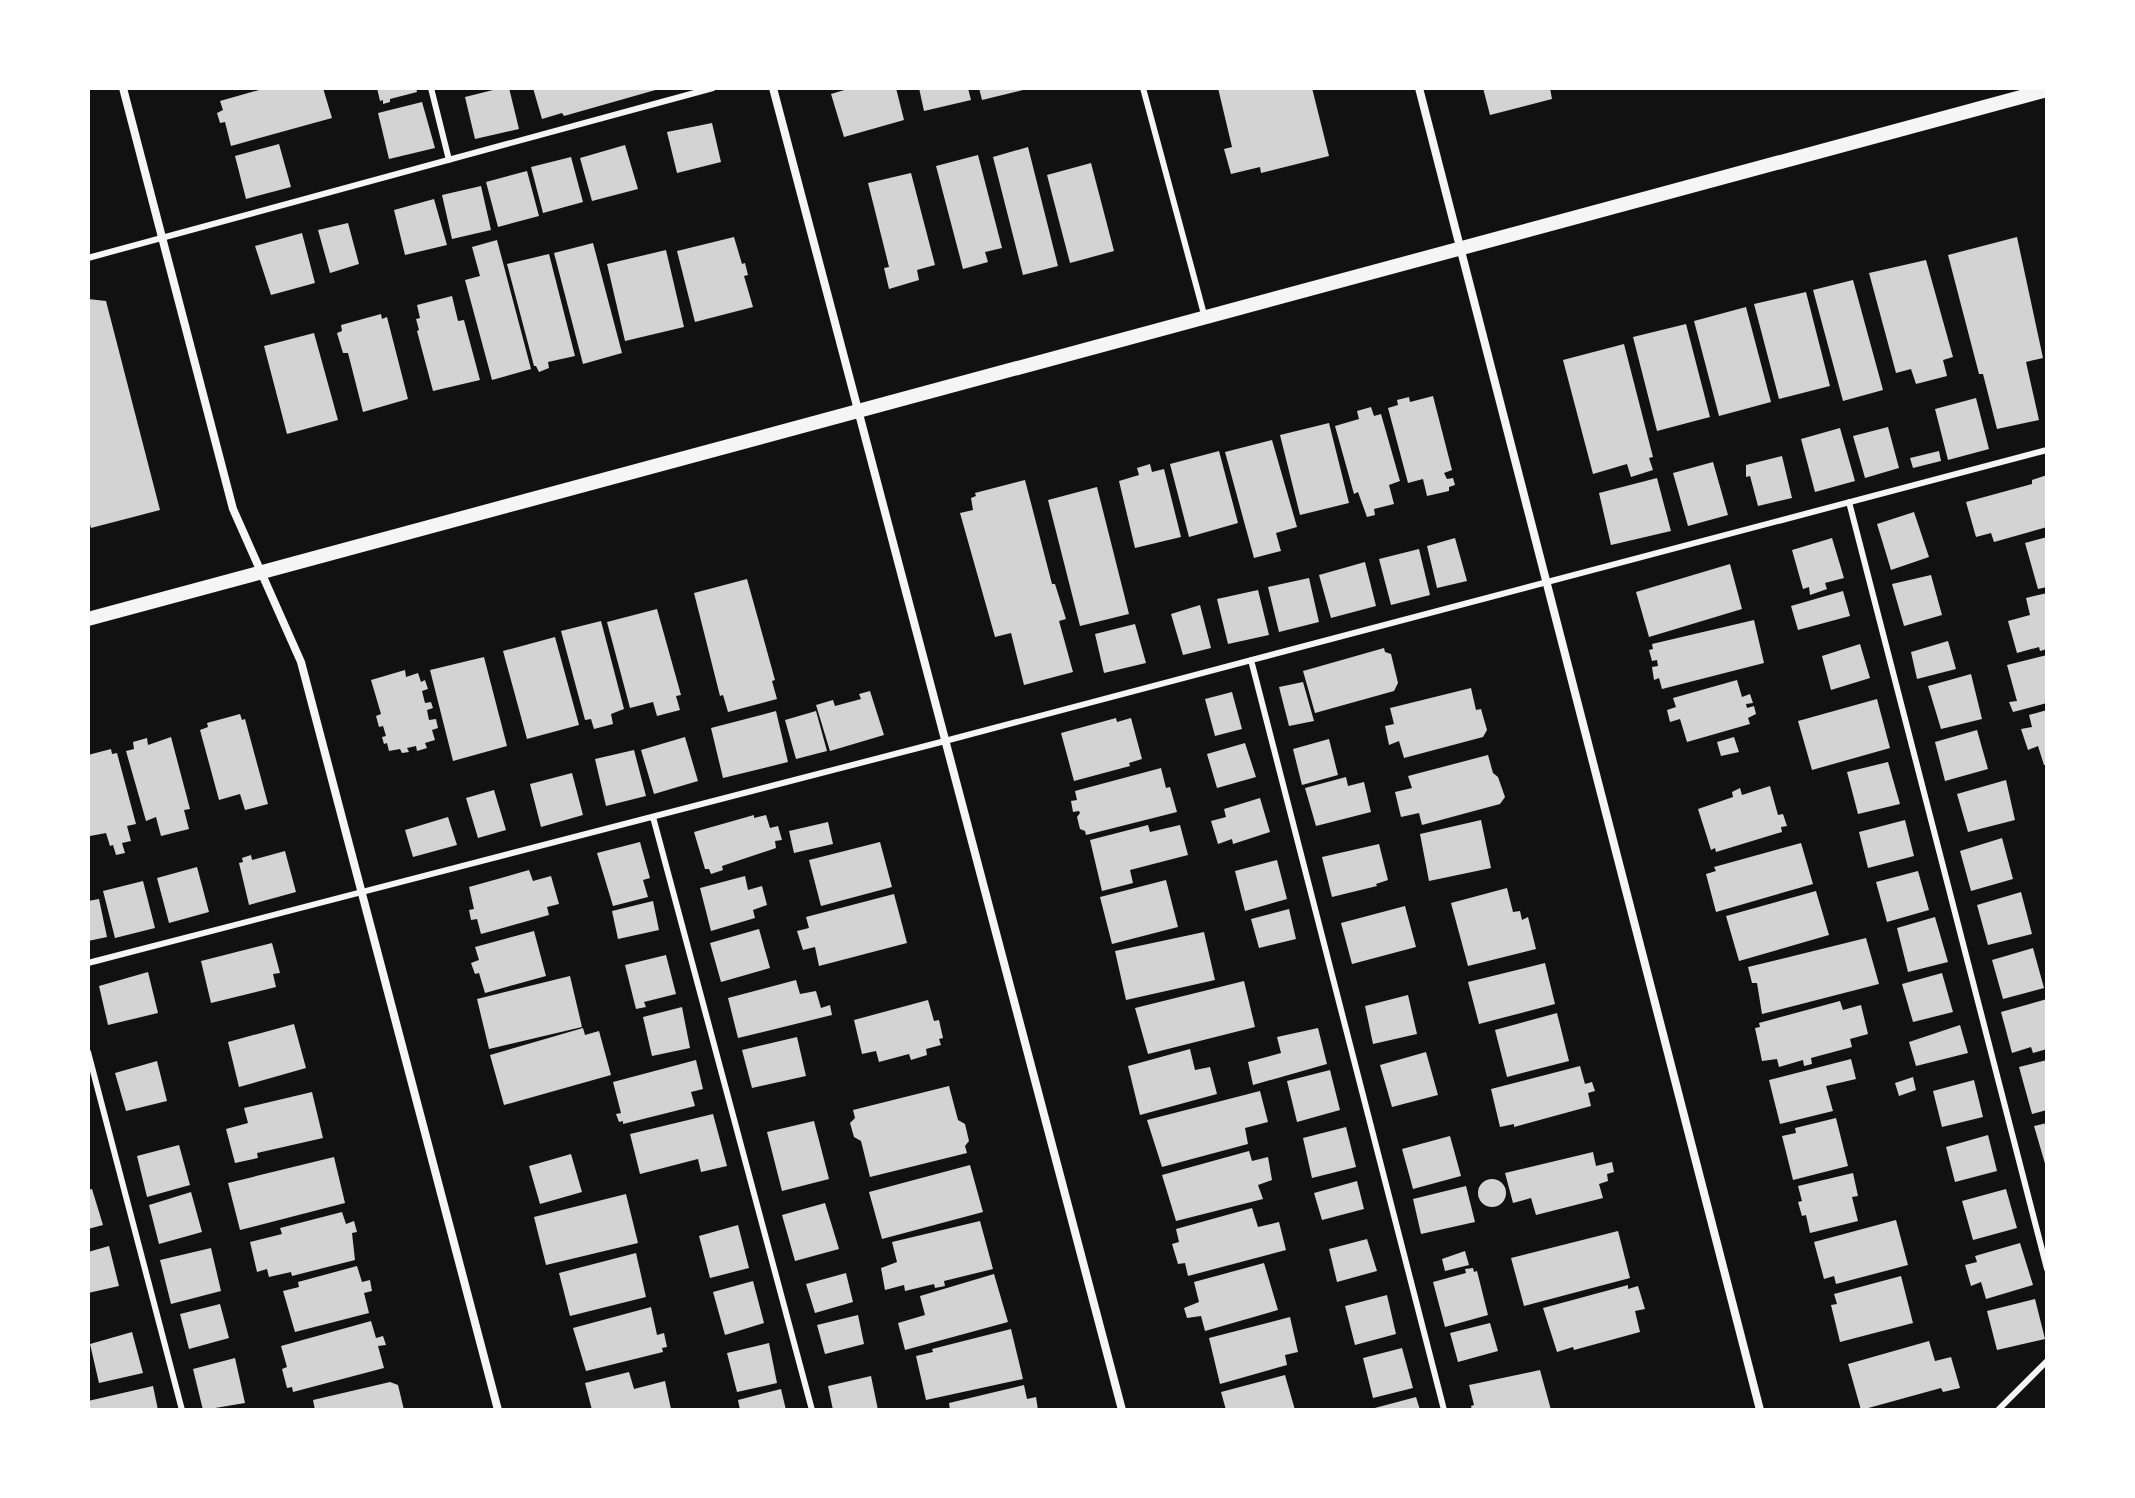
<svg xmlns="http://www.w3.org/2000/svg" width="2135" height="1498" font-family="'Noto Sans',sans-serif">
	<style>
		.building { fill: #d3d3d3 }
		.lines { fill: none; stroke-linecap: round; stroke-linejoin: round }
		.service { stroke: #f5f5f5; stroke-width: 6 }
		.minor { stroke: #f5f5f5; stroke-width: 8 }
		.tertiary { stroke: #f5f5f5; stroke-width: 14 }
	</style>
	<rect width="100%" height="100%" fill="#111"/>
	<!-- building -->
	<path class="building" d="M266 88H323L332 118 231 146 225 122 220 123 217 113 223 110 220 101Z
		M377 88H416L417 92 390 99V102L383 104V100L380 101Z
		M501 88H509L519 129 475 139 465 97Z
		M533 88H659V89L564 116 562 113 542 119Z
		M851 88H896L904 120 844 137 831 94Z
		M919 88H968L971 100 924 111Z
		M979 88H1026L1027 89 982 100Z
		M1218 88H1312L1329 156 1261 173 1260 167 1231 174 1224 149 1232 147Z
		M1483 88H1550L1552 99 1490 115Z
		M422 102 435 148 389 159 378 113Z
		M712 123 721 162 677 173 667 132Z
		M279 144 291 187 246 199 235 156Z
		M625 145 638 189 592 201 580 158Z
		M1028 147 1058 266 1023 275 993 157Z
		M978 155 1002 248 985 252 988 262 963 269 936 166Z
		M571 157 583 202 543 213 531 167Z
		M1091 163 1114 251 1070 263 1047 175Z
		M527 171 539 216 498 227 486 182Z
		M911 173 935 265 917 270 919 280 889 289 884 268 889 267 868 183Z
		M481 186 491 230 452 239 442 195Z
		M434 199 447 245 405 255 394 210Z
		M348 223 359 264 330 273 318 230Z
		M302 233 315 283 271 295 255 246Z
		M734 237 742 264 745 263 748 275 744 276 753 307 695 322 677 251Z
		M2017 237 2043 358 2026 362 2039 420 1997 429 1983 374H1979L1948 255Z
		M497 240 531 369 492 380 465 280 480 276 472 247Z
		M593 243 622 353 583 364 554 253Z
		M666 250 684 327 625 341 607 264Z
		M549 254 575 356 548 362 549 368 539 372 536 366H534L507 264Z
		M1926 260 1953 357 1943 360 1947 376 1916 384 1911 369 1896 373 1869 273Z
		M1853 280 1883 390 1843 401 1813 290Z
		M1806 292 1830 386 1779 399 1754 304Z
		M452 296 458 321 464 320 480 380 433 391 417 331 419 330 416 319 420 318 417 305Z
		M88 299 106 301 160 510 91 528 88 517Z
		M1746 307 1771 402 1719 416 1694 321Z
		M381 314 382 319 387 317 408 399 363 412 348 353H343L337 333 342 331 341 325Z
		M1686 324 1710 417 1657 431 1633 337Z
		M314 333 338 420 287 434 264 346Z
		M1624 344 1653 457 1649 458 1653 470 1631 477 1627 464 1593 474 1563 360Z
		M1433 396 1452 470 1444 473 1447 479 1453 478 1455 485 1449 487V491L1427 496 1423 479 1408 483 1388 408 1398 405 1397 400 1409 397 1410 402Z
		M1976 398 1989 449 1948 460 1935 409Z
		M1371 407 1374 416 1381 414 1400 481 1389 485 1394 504 1374 509 1375 515 1367 517 1358 492 1354 494 1335 426 1359 419 1357 411Z
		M1329 423 1349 503 1300 515 1280 435Z
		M1888 427 1899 468 1865 478 1853 436Z
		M1840 428 1855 481 1815 492 1801 439Z
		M1272 440 1297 527 1276 533 1281 551 1254 558 1225 452Z
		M1219 451 1238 523 1189 537 1170 464Z
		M1939 451 1941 461 1913 468 1910 458Z
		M1782 456 1792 498 1758 506 1750 476 1746 477V465Z
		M1713 462 1728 515 1688 526 1673 473Z
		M1150 464 1152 472 1164 469 1181 537 1135 548 1119 481 1139 475 1137 468Z
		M2047 475V527L1994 542 1991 533 1976 537 1966 502 2032 484V480Z
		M1657 478 1671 531 1611 545 1599 493Z
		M1025 480 1052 584H1055L1066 619 1059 621 1073 672 1024 685 1011 633 995 637 960 513 973 510 971 498 976 496 975 493Z
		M1097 487 1129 614 1080 626 1048 500Z
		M1914 512 1929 557 1891 570 1877 524Z
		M2047 537V587L2038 589 2025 543Z
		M1455 538 1467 581 1437 588 1427 546Z
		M1832 538 1844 578 1825 583 1827 589 1810 595 1809 587 1803 589 1792 550Z
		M1419 549 1430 595 1391 605 1379 559Z
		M1365 562 1376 606 1331 618 1319 575Z
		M1730 564 1742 609 1649 637 1636 592Z
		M1931 575 1942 615 1904 626 1892 584Z
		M1309 578 1319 622 1279 632 1268 587Z
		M747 579 775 680 772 681 777 699 728 712 723 695 720 696 694 593Z
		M1258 590 1269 635 1228 644 1217 599Z
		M1843 591 1850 616 1798 630 1791 606Z
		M2047 593V649L2040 651 2039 647 2017 653 2008 621 2030 615 2026 598Z
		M1200 605 1211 648 1183 655 1171 614Z
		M657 609 681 695 676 696 680 710 657 716 653 702 630 708 607 622Z
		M1754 620 1764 663 1662 689 1659 678 1654 680 1652 667 1658 666 1657 660 1652 661 1649 650 1653 649 1652 644Z
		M601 621 624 709 611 714 613 724 594 729 591 719 585 720 561 631Z
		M1135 624 1146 663 1104 673 1095 634Z
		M555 637 579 725 527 739 503 651Z
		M1948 641 1956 669 1917 679 1911 652Z
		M1860 644 1870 678 1831 690 1822 656Z
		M1384 648 1385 652 1391 654 1398 683 1394 691 1315 713 1303 671Z
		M2047 655V703L2013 712 2009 702 2017 701 2007 665Z
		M484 657 507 746 453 761 430 670Z
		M405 670 406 677 418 673 421 682 425 680 428 689 422 691 425 703 431 702 433 708 427 710 429 720 436 719 438 728 432 730 435 740 425 743 427 748 417 751 416 746 407 748 409 752 402 753 400 749 389 751 387 743 384 744 382 737 386 736 383 726 379 727 376 716 381 714 371 680Z
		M1971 674 1982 719 1941 729 1928 686Z
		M1737 680 1742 697 1750 694 1753 703 1746 704 1747 708 1754 706 1756 714 1748 718 1750 724 1687 742 1680 719 1670 722 1667 710 1676 707 1673 698Z
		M1303 682 1314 721 1289 726 1279 687Z
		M1471 688 1476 710 1481 709 1487 730 1483 737 1404 758 1399 741 1389 745 1385 726 1394 724 1390 708Z
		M870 691 884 735 830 751 816 705 833 700 835 706 861 699 859 694Z
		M1232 692 1242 729 1215 736 1205 699Z
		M1877 699 1890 748 1812 770 1798 721Z
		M2047 710V764L2044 765 2038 746 2028 750 2021 729 2032 727 2029 715Z
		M776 711 788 762 723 778 711 728Z
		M816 711 827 751 796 759 785 720Z
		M240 714 242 720 245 719 268 804 245 810 240 794 219 800 200 730 208 727 207 723Z
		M1116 718 1117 722 1131 718 1142 759 1129 763 1130 766 1074 781 1061 733Z
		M1977 730 1988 769 1945 781 1935 742Z
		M171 737 190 809 184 810 189 829 161 836 156 817 146 821 126 751 134 749 133 742 147 738 148 745Z
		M685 737 698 781 654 794 641 750Z
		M1734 737 1739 752 1721 756 1717 742Z
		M1329 739 1338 775 1302 785 1293 749Z
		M1245 743 1256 777 1217 788 1207 754Z
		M111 749 112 754 117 753 136 824 127 826 131 841 122 843 125 853 116 855 113 845 110 846 106 833 90 836 88 829V755Z
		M634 750 646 796 606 806 595 759Z
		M1488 755 1493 773 1498 777 1505 797 1500 804 1422 825 1419 813 1401 817 1395 792 1412 788 1408 776Z
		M1888 762 1900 804 1858 814 1847 772Z
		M1161 768 1166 788 1170 787 1177 812 1086 835 1085 831 1080 829 1077 817 1080 813 1079 811 1073 812 1071 801 1077 800 1075 791Z
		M572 773 583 815 541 827 530 784Z
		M1346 777 1348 786 1364 782 1371 812 1316 826 1305 788Z
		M2006 780 2015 820 1968 832 1957 794Z
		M1770 786 1778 815 1783 814 1787 826 1781 827 1782 832 1716 852 1715 848 1711 850 1698 809 1733 797 1732 792 1740 788 1742 795Z
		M494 790 506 830 478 838 466 798Z
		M1260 798 1270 832 1233 844 1232 839 1218 844 1211 821 1226 817 1224 809Z
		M754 815V818L766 815 770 828 778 826 782 840 775 841 776 848 722 866 723 870 711 874 709 869H705L694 832Z
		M448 817 457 845 413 857 405 830Z
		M1481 820 1491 868 1429 881 1420 834Z
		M1905 820 1914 856 1868 868 1859 832Z
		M828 822 833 844 794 853 789 831Z
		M1148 825 1150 832 1180 825 1188 855 1130 870 1133 883 1102 891 1090 840Z
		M2002 838 2013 879 1971 891 1960 851Z
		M640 842 650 878 643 880 648 897 613 906 597 853Z
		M880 842 892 887 821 906 809 860Z
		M1801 843 1813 884 1716 912 1706 874 1716 871 1714 867Z
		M1379 844 1388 880 1376 884 1377 886 1332 897 1322 857Z
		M285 851 296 892 249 905 239 863 243 862 242 858 251 855 252 860Z
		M1277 860 1287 899 1245 911 1235 871Z
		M197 867 209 912 169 923 157 878Z
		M529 870 533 881 551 876 559 904 547 907 549 915 481 934 477 919 471 920 469 910 474 909 469 887Z
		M1918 871 1929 910 1887 922 1876 882Z
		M745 876 748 890 762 886 767 905 753 910 755 918 711 931 700 888Z
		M1166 880 1178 927 1112 944 1100 897Z
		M143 881 155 928 115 938 103 891Z
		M1507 888 1513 912 1520 911 1522 920 1528 917 1536 949 1468 966 1451 903Z
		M1816 891 1829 935 1739 961 1726 916Z
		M2021 892 2032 934 1988 945 1977 905Z
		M894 894 907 943 819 966 815 947 803 950 797 931 809 928 806 917Z
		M99 899 107 937 88 941V901Z
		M653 901 659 930 618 939 612 911Z
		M1405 906 1416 947 1352 964 1341 923Z
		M1289 909 1296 939 1259 948 1251 919Z
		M1935 917 1948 962 1908 972 1897 928Z
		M759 929 770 968 721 982 710 943Z
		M534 931 546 976 485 993 479 973 475 974 471 963 479 960 475 947Z
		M1204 932 1215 980 1126 1000 1115 951Z
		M1866 938 1879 984 1762 1014 1757 983H1752L1748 967Z
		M272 943 280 973 273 974 276 987 211 1003 201 961Z
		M2033 948 2044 988 2003 999 1992 960Z
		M666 955 676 994 644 1002 646 1007 636 1009 625 965Z
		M1545 963 1555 1004 1479 1024 1468 982Z
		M148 972 158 1013 108 1025 99 986Z
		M1942 973 1953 1012 1913 1022 1902 984Z
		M570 976 582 1027 489 1049 477 999Z
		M796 980 800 994 816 991 821 1008 830 1005 832 1015 738 1038 728 998Z
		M1244 981 1255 1027 1148 1054 1135 1008Z
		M1408 995 1417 1034 1373 1044 1365 1006Z
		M2047 999V1049L2033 1053 2031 1047 2012 1053 2001 1012Z
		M928 1000 934 1021 939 1020 943 1038 939 1039 941 1045 926 1049 927 1055 911 1060 909 1054 879 1062 876 1051 862 1054 854 1020Z
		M1840 1001 1843 1010 1861 1005 1868 1034 1850 1039 1852 1047 1811 1058 1812 1064 1804 1066 1803 1060 1779 1067 1777 1059 1762 1061 1755 1028 1760 1027 1759 1023Z
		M682 1007 690 1048 652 1056 643 1017Z
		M1557 1013 1569 1061 1507 1077 1495 1030Z
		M294 1024 306 1068 239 1087 228 1042Z
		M1960 1025 1968 1053 1916 1066 1909 1042Z
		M583 1028 585 1035 599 1031 611 1075 504 1105 490 1055Z
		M1318 1028 1327 1064 1253 1085 1248 1062 1281 1053 1277 1037Z
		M797 1037 806 1076 752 1088 742 1050Z
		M1190 1049 1195 1070 1210 1067 1217 1094 1140 1115 1128 1066Z
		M1426 1052 1438 1095 1392 1107 1380 1065Z
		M1851 1059 1856 1079 1826 1086 1833 1111 1780 1124 1769 1080Z
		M696 1060 703 1089 691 1092 695 1106 623 1124V1121L619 1122 616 1114 621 1113 613 1082Z
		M2047 1060V1110L2032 1114 2019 1067Z
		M157 1061 167 1101 126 1111 115 1073Z
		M1580 1066 1585 1084 1592 1082 1595 1091 1588 1093 1591 1106 1514 1127V1124L1500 1127 1491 1089Z
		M1330 1070 1340 1110 1297 1122 1287 1081Z
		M1913 1077 1916 1090 1899 1096 1895 1083Z
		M1974 1080 1983 1117 1942 1127 1933 1091Z
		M949 1086 958 1120 965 1124 969 1141 965 1146 967 1153 870 1177 861 1141 854 1137 850 1123 855 1118 853 1110Z
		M1260 1091 1268 1122 1245 1128 1248 1144 1162 1167 1147 1120Z
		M312 1092 323 1138 257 1153 258 1158 235 1163 226 1129 248 1123 244 1108Z
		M713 1114 727 1166 701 1172 698 1159 640 1174 630 1134Z
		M1836 1118 1848 1166 1793 1180 1782 1136 1796 1133 1795 1128Z
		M814 1121 829 1179 782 1191 767 1132Z
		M2047 1123V1167H2046L2034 1126Z
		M1346 1127 1356 1167 1312 1178 1303 1138Z
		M1988 1135 1997 1171 1955 1182 1946 1147Z
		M1450 1136 1461 1176 1413 1189 1402 1149Z
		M179 1145 190 1185 147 1197 137 1156Z
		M1249 1151 1252 1161 1268 1157 1272 1180 1258 1185 1263 1199 1176 1221 1162 1175Z
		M1593 1152 1596 1166 1612 1162 1614 1172 1607 1174 1608 1181 1599 1184 1603 1198 1536 1215 1531 1198 1513 1203 1505 1173Z
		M571 1154 582 1192 540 1204 529 1166Z
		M334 1157 345 1203 240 1230 228 1183Z
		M970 1165 983 1212 882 1239 869 1192Z
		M1853 1173 1858 1196 1852 1197 1858 1221 1810 1233 1806 1215 1802 1216 1798 1202 1802 1201 1798 1186Z
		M1478 1193a14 14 0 1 1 28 0a14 14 0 1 1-28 0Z
		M1357 1181 1364 1209 1322 1220 1314 1193Z
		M1466 1186 1475 1222 1421 1234 1413 1199Z
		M92 1189 103 1225 88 1229V1190Z
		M2006 1189 2017 1228 1973 1240 1962 1201Z
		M191 1192 202 1232 159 1244 149 1205Z
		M626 1194 638 1243 546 1265 534 1217Z
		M825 1203 839 1249 795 1261 782 1215Z
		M1252 1208 1258 1227 1279 1222 1286 1250 1188 1276 1185 1263 1178 1264 1172 1244 1179 1242 1176 1229Z
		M342 1212 346 1224 354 1221 357 1232 352 1233 355 1260 292 1276 291 1272 269 1277 267 1269 257 1272 250 1242 282 1234 280 1228Z
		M1896 1220 1908 1265 1836 1284 1834 1276 1824 1279 1814 1242Z
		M980 1221 993 1269 944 1281 945 1286 935 1288 934 1284 905 1291 904 1285 885 1290 881 1268 897 1262 892 1242Z
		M738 1225 749 1268 710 1278 699 1236Z
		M1618 1231 1630 1278 1524 1306 1511 1258Z
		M1367 1239 1377 1271 1337 1282 1329 1249Z
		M2020 1243 2033 1285 1986 1299 1981 1282 1971 1286 1965 1265 1977 1262 1975 1256Z
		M109 1246 119 1286 88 1293V1252Z
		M211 1248 221 1291 171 1304 160 1260Z
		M1465 1251 1469 1265 1445 1271 1442 1259Z
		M636 1253 646 1297 570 1316 559 1273Z
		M1264 1263 1278 1310 1205 1331 1201 1316 1187 1318 1184 1308 1199 1302 1194 1282Z
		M357 1266 362 1282 370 1280 372 1291 364 1293 369 1313 295 1332 283 1291 299 1287 298 1282Z
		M1473 1268 1474 1272 1477 1271 1488 1315 1445 1327 1433 1282 1466 1273 1465 1269Z
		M846 1273 853 1302 815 1313 806 1284Z
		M994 1274 1008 1322 905 1350 898 1323 925 1315 920 1296Z
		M1901 1276 1913 1323 1840 1342 1831 1305 1837 1304 1834 1294Z
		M753 1281 764 1323 725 1335 713 1292Z
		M1628 1285V1289L1638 1286 1645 1309 1635 1311 1640 1332 1574 1350 1573 1347 1557 1352 1543 1308Z
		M1387 1295 1396 1334 1355 1345 1345 1306Z
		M2035 1299 2045 1339 1997 1350 1987 1311Z
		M220 1304 229 1338 189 1349 180 1314Z
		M651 1307 657 1335 664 1333 667 1347 662 1348 663 1352 586 1371 573 1328Z
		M858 1315 864 1344 825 1354 817 1325Z
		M1290 1317 1298 1352 1285 1355 1287 1365 1220 1384 1209 1338Z
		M371 1321 376 1338 383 1336 386 1345 378 1346 384 1368 293 1392 292 1387 287 1388 282 1369 287 1367 281 1346Z
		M1490 1323 1498 1351 1458 1362 1450 1333Z
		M1011 1329 1023 1379 926 1400 916 1356 933 1352 932 1349Z
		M132 1332 143 1373 99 1383 90 1344Z
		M1929 1341 1935 1361 1951 1357 1960 1388 1943 1392 1941 1388 1861 1410 1848 1364Z
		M769 1343 777 1383 737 1392 727 1353Z
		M1402 1348 1413 1388 1373 1398 1363 1358Z
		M235 1358 245 1403 203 1410 193 1369Z
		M1540 1370 1551 1410H1472L1471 1406 1474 1405 1469 1385Z
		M629 1372 634 1389 665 1381 671 1409 592 1410 585 1383Z
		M1285 1375 1295 1410H1226L1221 1392Z
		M871 1376 878 1410H833L828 1386Z
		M390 1382 398 1385 404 1410H315L313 1400Z
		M1024 1385 1027 1399 1036 1397 1038 1410H950L949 1403Z
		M153 1386 158 1410H88V1401Z
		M781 1389 786 1410H740L738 1400Z
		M1416 1397 1420 1410H1372L1371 1409Z"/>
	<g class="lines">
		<!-- service -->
		<path class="service" d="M431 88 449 160
			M1143 88 1205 318
			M88 258 713 88
			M1849 502 2047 1269
			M1251 660 1444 1410
			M653 817 812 1410
			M88 963 945 741 2047 450
			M88 1052 182 1410
			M1998 1410 2047 1361"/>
		<!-- minor -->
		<path class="minor" d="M123 88 233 509 301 662 498 1410
			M773 88 1122 1410
			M1419 88 1760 1410"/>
		<!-- tertiary -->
		<path class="tertiary" d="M88 619 2047 90"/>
	</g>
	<!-- border -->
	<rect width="2135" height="1498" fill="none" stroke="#ffffff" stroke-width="180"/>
</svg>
